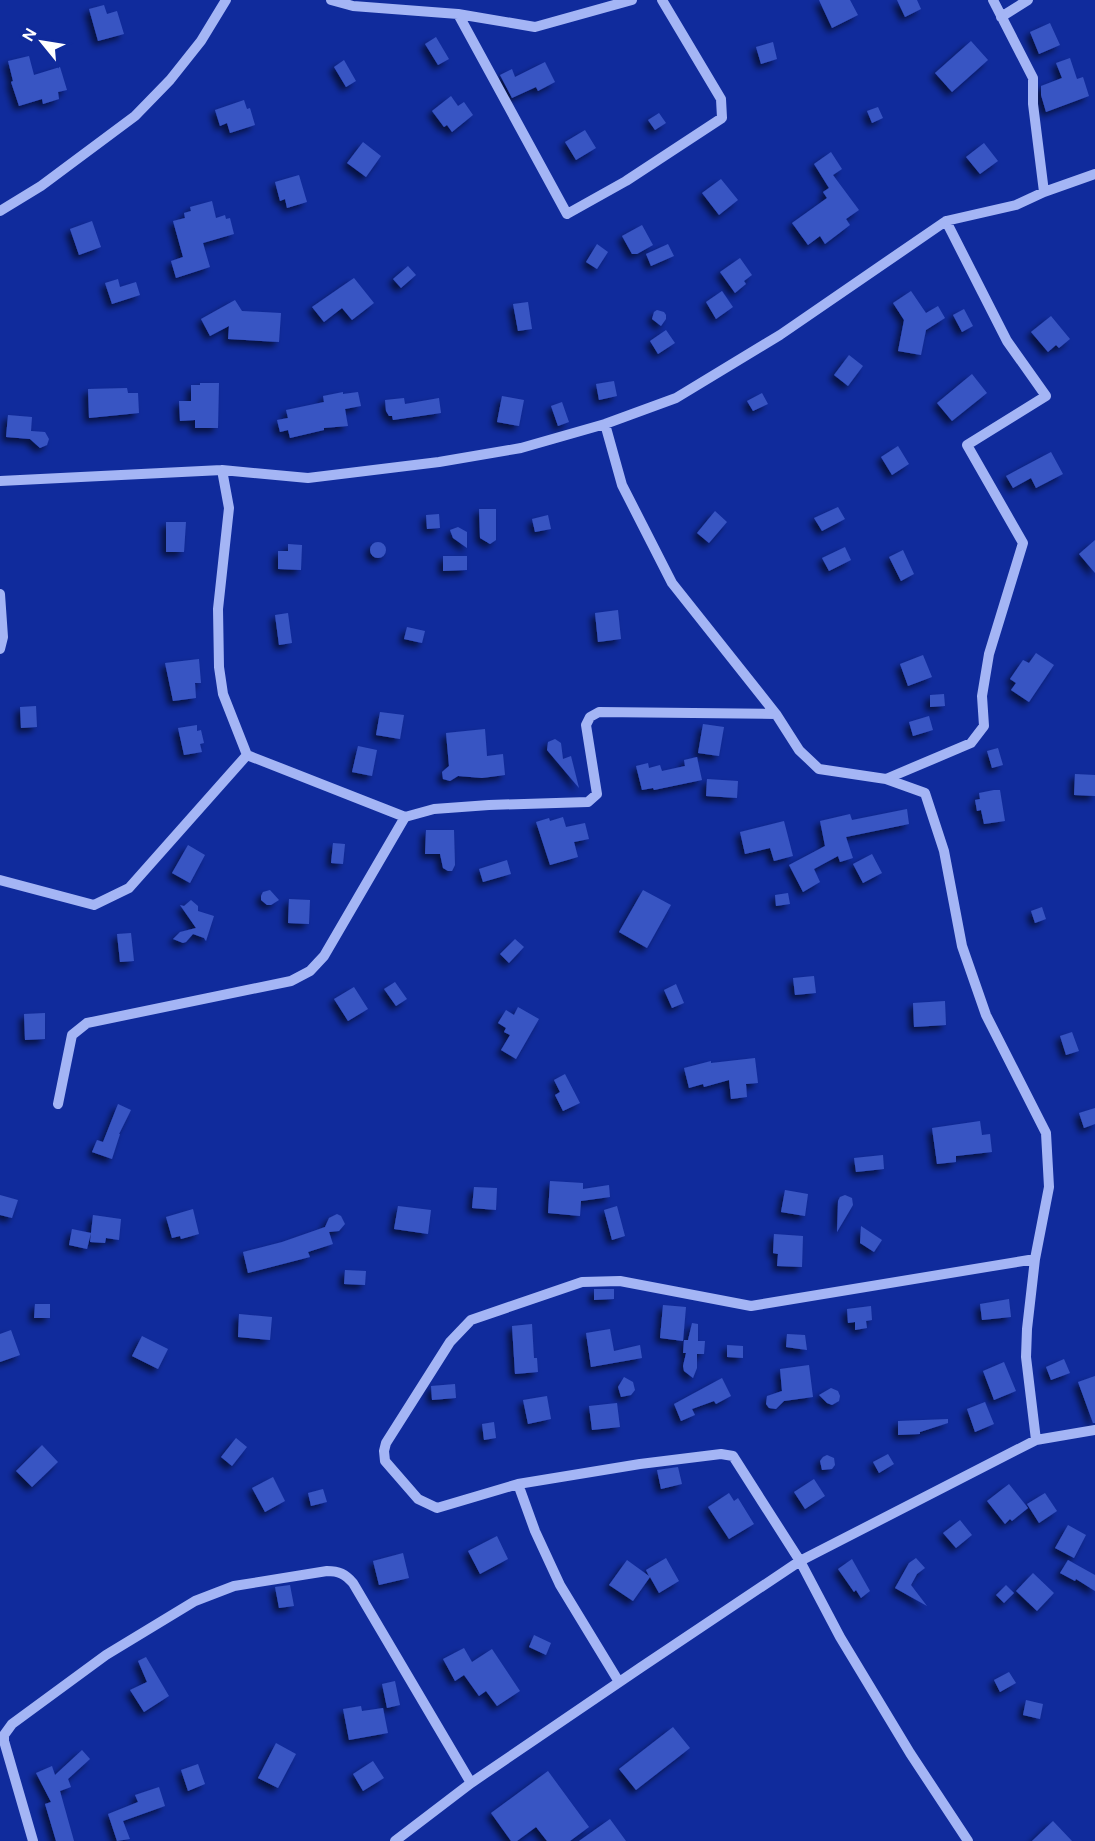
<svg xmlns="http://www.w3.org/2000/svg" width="1095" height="1841" font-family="'DM Sans',sans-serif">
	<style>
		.building { fill: #3955c3; filter: url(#shadow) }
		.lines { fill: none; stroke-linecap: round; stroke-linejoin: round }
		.minor { stroke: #a4b5f5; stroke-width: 10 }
	</style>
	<defs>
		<filter id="shadow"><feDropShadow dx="-4.5" dy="4.5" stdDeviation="3" flood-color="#0009"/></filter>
	</defs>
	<rect width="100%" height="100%" fill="#102b9c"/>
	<!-- building -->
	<path class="building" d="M819 0H850L858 15 832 28Z
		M897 0H917L921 9 905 17Z
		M104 5 107 14 117 11 124 34 98 41 89 9Z
		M1050 23 1060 45 1039 54 1030 32Z
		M436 37 449 59 438 65 425 44Z
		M971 41 988 60 952 92 935 73Z
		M773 42 777 59 761 64 756 47Z
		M29 56 34 75 60 67 67 90 58 92 59 99 43 104 42 99 19 106 11 82 13 81 8 61Z
		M1070 58 1077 79 1083 77 1089 96 1046 112 1041 95V86L1062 78 1056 63Z
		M344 60 356 81 346 87 334 67Z
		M545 62 555 82 538 91 536 87 512 98 500 75 512 69 515 77Z
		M451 96 458 106 464 102 473 115 452 132 447 125 444 127 432 111Z
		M244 100 247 109 250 108 255 125 230 133 227 123 220 126 215 110Z
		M878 107 883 118 872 123 867 111Z
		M659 113 666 123 655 130 648 120Z
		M585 130 596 148 576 160 565 142Z
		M363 142 381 156 366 177 347 163Z
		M984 143 998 161 980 174 966 157Z
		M831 152 842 169 833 175 859 210 846 219 850 225 825 244 820 236 808 245 792 223 827 198 823 192 829 188 814 164Z
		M299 175 307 202 287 208 285 199 280 201 275 182Z
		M721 179 738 200 719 215 702 193Z
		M212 201 216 218 225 215 226 219 230 218 234 234 203 243 210 267 176 278 171 261 183 257 173 221 185 218 184 213 191 211 190 207Z
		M92 221 101 247 79 255 70 229Z
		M642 225 653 245 637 254H632L622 236Z
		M597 244 608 252 597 269 586 262Z
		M668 244 674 256 651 266 646 254Z
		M740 258 752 275 744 281 746 284 735 293 720 272Z
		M408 266 416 275 401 288 393 279Z
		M354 278 374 303 352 320 342 308 324 322 312 307Z
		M118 279 120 287 136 282 140 295 112 304 105 283Z
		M722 291 733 307 716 319 706 302Z
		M911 291 926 313 938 306 945 318 926 330 921 355 898 351 904 320 893 303Z
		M235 300 242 311 281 313 279 342 228 339 229 326 210 336 201 319Z
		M528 302 532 329 518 331 513 304Z
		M964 309 973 326 962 332 953 315Z
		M657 310 664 312 666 315V319L661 326 652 319 654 312Z
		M1051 316 1070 339 1059 348 1056 345 1048 352 1031 332Z
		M666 330 675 343 658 354 650 341Z
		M849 355 863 366 848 386 834 375Z
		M972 374 987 393 952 421 937 403Z
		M614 381 617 396 599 400 596 384Z
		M200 383H219L218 428H195V420L180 421 179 401H191V385H200Z
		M127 388 128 393H138L139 413 89 418 88 389Z
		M343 392V394L358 392 361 406 345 409 348 426 324 428V430L290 438 288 430 280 432 277 420 288 418 286 410 324 402 323 396Z
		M762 393 768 404 753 411 747 401Z
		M502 396 524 400 519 426 497 422Z
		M404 398 405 404 439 398 441 413 393 420 392 416H389L386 411 385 400Z
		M562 402 569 422 558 426 551 406Z
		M8 415 32 417 31 431 45 432 49 439 47 445 40 448 30 439 6 437Z
		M898 446 909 464 892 475 881 457Z
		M1051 452 1063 474 1036 488 1031 478 1013 488 1006 476Z
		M838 507 845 519 822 531 814 518Z
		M479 509H496V540L490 544 480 538Z
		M715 511 727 522 709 543 697 533Z
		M439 514 440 528 427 529 426 515Z
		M548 515 551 529 535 532 532 519Z
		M166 522H186L184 552H166Z
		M458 527 467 532V548L453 538 450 530Z
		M1095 540V573L1079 554Z
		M370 550a8 8 0 1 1 16 0a8 8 0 1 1-16 0Z
		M288 544 302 545 301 570 278 569V551H288Z
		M845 547 851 560 829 571 822 558Z
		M903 550 914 574 901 581 889 557Z
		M443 556H467V570L443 571Z
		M618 610 621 639 598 642 595 613Z
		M288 613 292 643 279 645 275 615Z
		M407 627 425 631 422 643 404 639Z
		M1036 653 1054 665 1029 702 1011 690 1016 683 1010 679 1023 660 1029 663Z
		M923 655 932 677 908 686 900 664Z
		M199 659 201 683H195L196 698 173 701 165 663Z
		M944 694 945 706 930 707V695Z
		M36 706 37 727 21 728 20 707Z
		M380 712 404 715 400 739 376 735Z
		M929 716 933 730 913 736 909 722Z
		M703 724 724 727 719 756 698 753Z
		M197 725V731L201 730 204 743 200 744 202 752 184 755 178 728Z
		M485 729 487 756 503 754 505 775 482 778 458 776 450 781 443 779 442 772 449 766 446 733Z
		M555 739 561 743 563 759 571 756 579 788 547 750 548 742Z
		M358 746 377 750 372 776 352 772Z
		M998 748 1003 765 992 768 987 751Z
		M697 757 702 780 654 790 653 788 642 790 636 766 648 763 649 768 660 765 662 771 685 766 684 760Z
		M1075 774 1095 775V796L1074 795Z
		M707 779 738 781 737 798 706 796Z
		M994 790H1000L1005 821 984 824 981 810 977 811 975 800 980 799 979 793Z
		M907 809 909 824 846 837 853 858 840 862 838 856 814 869 820 882 803 892 789 865 825 846 820 821 850 814 852 820Z
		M563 817 566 827 585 823 589 839 574 842 578 857 550 865 536 822 549 818 550 821Z
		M784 821 793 856 774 861 770 848 745 854 740 832Z
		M426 830H454L455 865 452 871H448L443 868 440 854H425Z
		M333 843 345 844 343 864 331 863Z
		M188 845 205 855 190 883 172 873Z
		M872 854 882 873 863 883 853 864Z
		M507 860 511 874 483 882 479 869Z
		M270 890 279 900 271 905H267L261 900V896L263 892Z
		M643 890 671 905 647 948 619 932Z
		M788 893 790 904 776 906 775 895Z
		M289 899 310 900 309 924 288 923Z
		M191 900 198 906V911L214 916 206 941 204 938 193 934 186 942 183 943 173 939 180 932 196 928 180 905 184 906Z
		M1042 907 1046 919 1035 923 1031 911Z
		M131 933 134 961 120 962 117 934Z
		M515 939 524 947 509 963 500 954Z
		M814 976 816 993 795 995 793 978Z
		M395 982 407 999 396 1006 384 989Z
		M676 984 684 1003 672 1008 664 990Z
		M354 987 368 1009 348 1021 334 999Z
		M945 1001 946 1025 914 1027 913 1003Z
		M518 1007 539 1019 516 1059 501 1050 510 1035 504 1032 506 1028 498 1023 506 1010 514 1015Z
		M45 1013V1039L25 1040 24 1014Z
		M1072 1032 1079 1051 1066 1055 1060 1036Z
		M755 1058 758 1083 746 1084 747 1097 731 1099 729 1080 704 1087 703 1084 689 1088 684 1068 711 1061V1063Z
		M565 1074 580 1103 563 1111 555 1095 560 1092 554 1080Z
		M118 1104 131 1110 119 1134H120L112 1159 92 1152 97 1140 103 1142Z
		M1095 1108V1124L1084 1128 1079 1113Z
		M980 1121 982 1135 990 1134 992 1152 956 1156V1162L937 1164 932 1128Z
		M883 1155 884 1169 856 1172 854 1158Z
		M550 1181 583 1183V1189L609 1185 610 1197 581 1201 580 1216 548 1213Z
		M474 1187 497 1188 496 1210 472 1208Z
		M785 1190 808 1194 805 1216 781 1212Z
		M0 1195 18 1200 12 1218 0 1215Z
		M845 1195 852 1198 853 1205 837 1232 838 1201 840 1197Z
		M398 1206 431 1210 428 1234 394 1229Z
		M617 1206 625 1236 612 1240 604 1210Z
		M193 1209 199 1234 181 1239 180 1236 172 1238 166 1217Z
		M337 1214 341 1216 345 1224 339 1231 329 1232 333 1244 308 1252 310 1257 248 1273 243 1252 282 1242 325 1227 329 1218Z
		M93 1215 121 1219 119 1240 106 1238 105 1243 90 1242Z
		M861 1226 882 1240 874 1252 860 1243Z
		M72 1229 91 1233 87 1249 69 1245Z
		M774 1234 803 1236 802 1267 777 1266 778 1254 773 1253Z
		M345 1270 366 1271 365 1285 344 1284Z
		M594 1289H614V1299L594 1300Z
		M1009 1299 1011 1317 982 1320 980 1304Z
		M35 1304H50V1318H34Z
		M663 1305 686 1307 683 1341 660 1338Z
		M871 1306 872 1320 866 1321 867 1328 855 1330V1322L848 1323 847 1309Z
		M239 1314 272 1317 270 1340 238 1337Z
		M692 1323 698 1324V1341H705L704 1354H697V1368L693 1378 684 1371 683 1366 686 1353H683L684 1340H688Z
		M532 1324 534 1358H537L538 1372 515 1374 512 1326Z
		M610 1329 614 1351 640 1345 642 1358 591 1367 586 1333Z
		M11 1330 20 1355 0 1362V1334Z
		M787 1334 805 1335 807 1350 786 1347Z
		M142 1336 168 1349 158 1369 132 1356Z
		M727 1345 743 1346V1358L727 1357Z
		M1064 1359 1070 1373 1051 1380 1046 1367Z
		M1004 1362 1016 1391 994 1400 983 1371Z
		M809 1365 813 1397 784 1401 776 1409 769 1408 766 1404 767 1396 782 1391 780 1369Z
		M1095 1376V1423H1093L1078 1382Z
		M624 1377 633 1382 635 1390 631 1395 621 1397 618 1387Z
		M722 1378 731 1396 716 1404 714 1401 692 1409 695 1415 681 1421 674 1404Z
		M455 1384 456 1398 432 1400 431 1386Z
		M831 1388 838 1391 840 1396 839 1401 832 1405 827 1403 819 1395Z
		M547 1396 551 1419 528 1424 523 1400Z
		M985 1402 994 1424 975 1432 967 1409Z
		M617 1403 620 1427 592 1430 589 1406Z
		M948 1419V1423L920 1432V1434L898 1435V1421Z
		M494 1422 496 1438 484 1440 482 1424Z
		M236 1438 247 1447 232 1466 221 1457Z
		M42 1445 58 1462 32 1487 16 1471Z
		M888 1454 894 1464 879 1473 873 1462Z
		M827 1455 834 1458 835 1465 832 1469 822 1470 820 1461 823 1457Z
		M678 1467 682 1484 661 1489 657 1470Z
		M273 1477 285 1501 265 1512 252 1488Z
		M814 1479 825 1496 805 1509 794 1492Z
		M1009 1484 1028 1508 1012 1521 1010 1519 1005 1524 987 1501Z
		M323 1489 327 1502 311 1506 308 1493Z
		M729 1493 734 1501 738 1498 754 1524 729 1539 708 1507Z
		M1045 1493 1057 1511 1039 1523 1027 1504Z
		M960 1520 972 1535 956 1548 943 1533Z
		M1068 1525 1086 1535 1074 1558 1055 1548Z
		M497 1536 508 1559 480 1574 468 1551Z
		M403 1553 409 1578 379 1585 373 1561Z
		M666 1558 679 1581 659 1593 650 1577 633 1601 609 1585 627 1560 649 1576 646 1570Z
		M916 1558 925 1568 917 1574 911 1585 927 1606 895 1588 909 1563Z
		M852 1559 870 1591 861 1598 856 1590 854 1592 838 1569Z
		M1068 1560 1095 1575V1591L1076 1579 1075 1581 1060 1573Z
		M1033 1573 1054 1593 1037 1611 1016 1591Z
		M290 1585 294 1606 279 1608 275 1587Z
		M1006 1585 1014 1593 1004 1603 996 1595Z
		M534 1635 551 1643 546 1655 529 1647Z
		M464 1648 472 1662 492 1649 520 1691 497 1706 486 1691 479 1696 464 1675 455 1681 443 1659Z
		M146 1657 169 1696 144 1712 130 1690 147 1682 138 1661Z
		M1009 1672 1016 1683 1000 1692 994 1680Z
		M395 1681 400 1705 387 1708 382 1684Z
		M1026 1700 1043 1704 1040 1719 1023 1715Z
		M361 1706 362 1711 383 1708 388 1733 349 1740 343 1709Z
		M673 1727 690 1748 636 1790 619 1769Z
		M276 1743 296 1754 278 1788 258 1778Z
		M82 1750 90 1759 68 1779 71 1787 60 1791 74 1841H56L45 1804 51 1802 36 1773 52 1766 55 1775Z
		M373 1761 384 1778 363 1791 353 1774Z
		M198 1764 205 1784 188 1791 181 1770Z
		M548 1771 589 1827 570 1841H547L536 1827 517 1841H511L491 1813Z
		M159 1787 165 1806 123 1821 130 1839 117 1841 108 1814 138 1802 135 1795Z
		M610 1819 626 1841H579Z
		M1053 1821 1072 1841H1032Z"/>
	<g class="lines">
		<!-- minor -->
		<path class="minor" d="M331 0 353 6 458 14 535 27 632 0
			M993 0 1033 78V104L1044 192
			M458 14 567 214 626 181 722 118 721 99 662 0
			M1001 17 1028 0
			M0 211 41 186 135 116 170 80 201 41 226 0
			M605 424 622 485 672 583 776 714 799 750 819 769 886 779 925 793 944 851 962 946 986 1015 1046 1133 1049 1187 1035 1259 1027 1329 1026 1357 1036 1440
			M222 470 229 508 218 609 219 667 223 694 247 755 405 817 434 809 489 805 588 802 597 794 586 725 590 717 599 712 776 714
			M0 481 222 470 308 478 439 462 521 448 605 424 676 398 780 335 946 221 1016 205 1044 192 1095 174
			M0 594 3 637 0 649
			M886 779 971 743 984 726 982 696 989 654 1023 543 967 445 1046 396 1007 341 946 221
			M0 880 94 905 129 888 247 755
			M58 1104 72 1035 87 1023 291 981 310 971 324 956 405 817
			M518 1484 535 1531 560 1585 619 1682
			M33 1841 4 1741V1735L12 1724 106 1655 195 1601 234 1586 327 1571C339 1571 345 1574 353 1583L471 1783
			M395 1841 471 1783 640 1668 800 1561 1036 1440 1095 1430
			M968 1841 910 1753 840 1637 800 1561 733 1456 721 1454 640 1464 518 1484 437 1508 418 1499 385 1461 384 1451 386 1443 450 1342 471 1320 582 1282 620 1281 751 1306 1035 1259"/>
	</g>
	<!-- north arrow -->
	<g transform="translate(42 42) rotate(300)" stroke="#102b9c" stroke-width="4.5" paint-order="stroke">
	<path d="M0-4.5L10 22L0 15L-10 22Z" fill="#ffffff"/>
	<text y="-9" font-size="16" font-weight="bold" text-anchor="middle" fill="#ffffff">N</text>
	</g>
</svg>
